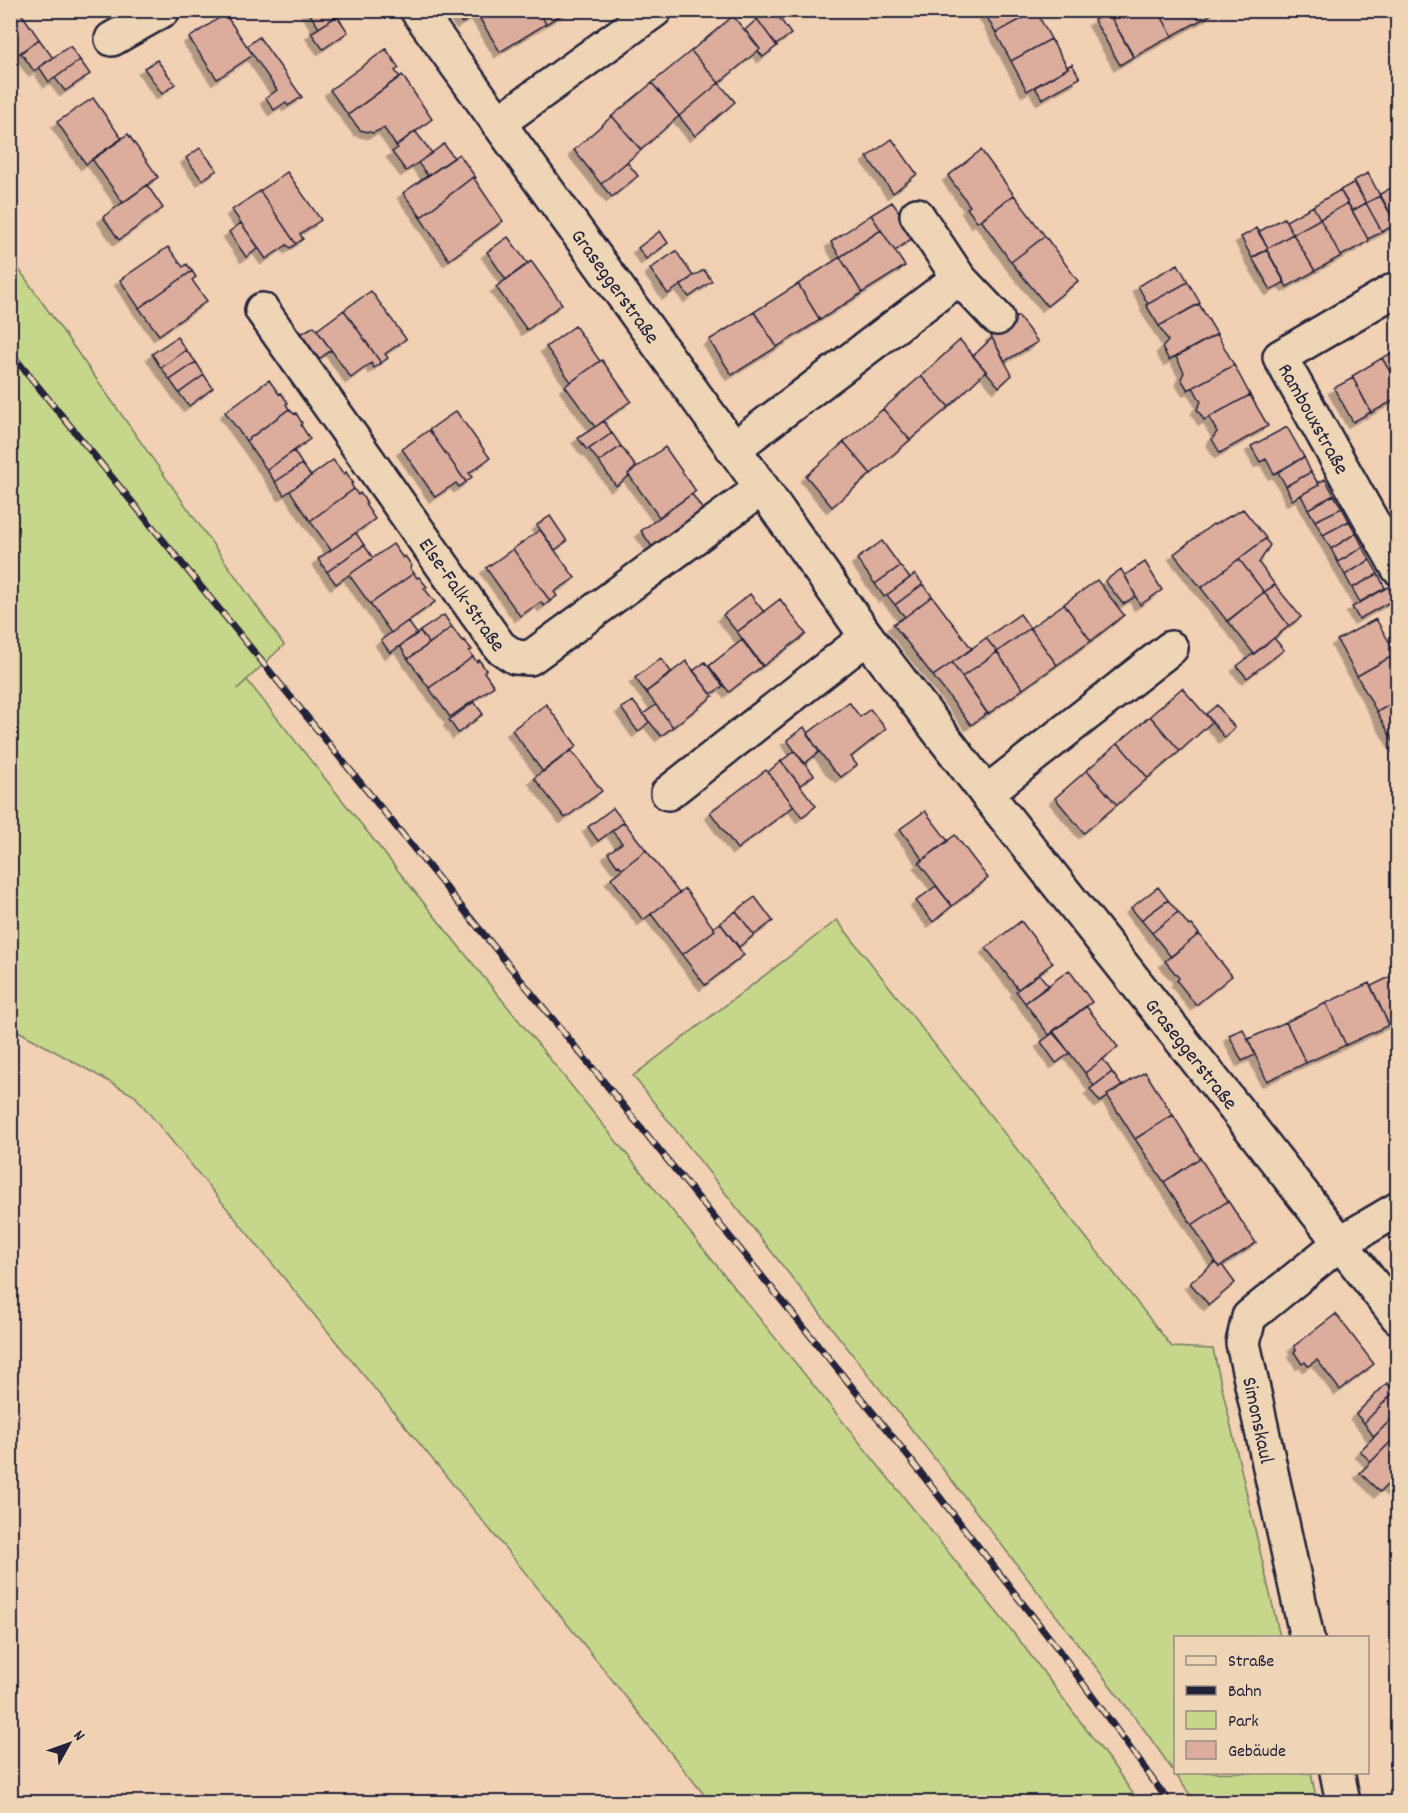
<svg xmlns="http://www.w3.org/2000/svg" width="1408" height="1813" font-family="Dekko,sans-serif">
	<style>
		.green { fill: #c6d68a; stroke: #747c62; stroke-width: 1.5 }
		.building { fill: #dcac9c; stroke: #22223b; stroke-width: 1.5; filter: url(#shadow) }
		.lines { fill: none; stroke-linecap: round; stroke-linejoin: round }
		.minor-casing { stroke: #22223b; stroke-width: 38 }
		.minor { stroke: #eed5b6; stroke-width: 33 }
		.rail-casing { stroke: #22223b; stroke-width: 7 }
		.rail { stroke: #eed5b6; stroke-width: 4.5; stroke-dasharray: 14; stroke-linecap: butt }
		.labels { text-anchor: middle; stroke-width: 4.5; stroke-linejoin: round; paint-order: stroke }
		.street-label { font-size: 21px; fill: #22223b; stroke: #eed5b6 }
	</style>
	<defs>
		<filter id="shadow"><feDropShadow dx="-5.5" dy="5.5" stdDeviation="0" flood-color="#0004"/></filter>
	</defs>
	<rect width="100%" height="100%" fill="#f2d0b3"/>
	<filter id="ink" filterUnits="userSpaceOnUse"><feTurbulence type="fractalNoise" baseFrequency=".0167" numOctaves="2"/><feDisplacementMap in="SourceGraphic" scale="12" xChannelSelector="R" yChannelSelector="G"/><feConvolveMatrix kernelMatrix="1 2 1 2 8 2 1 2 1" color-interpolation-filters="sRGB"/></filter>
	<g filter="url(#ink)">
		<!-- green -->
		<path class="green" d="M11 258 284 645 237 689 247 680 415 892 1020 1641 1113 1765 1139 1802H710L577 1636 135 1096 11 1027Z
			M837 920 1172 1347 1213 1349 1280 1637 1176 1638V1772L1311 1773 1317 1802H1195L1146 1732 957 1487 633 1076Z"/>
		<!-- building -->
		<path class="building" d="M10 10H19L39 39 10 60Z
			M307 10H345L319 28Z
			M452 10H475L477 14 462 23Z
			M483 10H538L546 24 500 52 477 14Z
			M538 10H569L546 24Z
			M768 10H774L791 34 776 45 757 19Z
			M983 10H1036V11L996 33Z
			M1107 10H1158L1172 36 1134 57Z
			M1158 10H1211L1212 14 1172 36Z
			M1036 11 1051 39 1011 61 996 33Z
			M1108 12 1133 57 1120 65 1094 20Z
			M225 14 253 55 217 79 189 38Z
			M337 16 348 32 323 49 311 33Z
			M733 16 760 49 719 83 691 51Z
			M757 19 777 46 763 57 758 51 760 49 745 30Z
			M259 37 302 97 288 106 286 102 274 110 266 98 277 90 247 46Z
			M39 39 53 58 34 71 21 53Z
			M1051 39 1068 68 1027 91 1011 61Z
			M70 46 80 60 49 82 39 67Z
			M386 49 399 68 395 71 400 77 348 115 330 90Z
			M691 51 719 83 679 116 652 83Z
			M80 60 90 74 65 91 55 78Z
			M157 60 175 84 162 94 144 68Z
			M1072 64 1080 78 1042 99 1035 87 1068 68 1067 67Z
			M402 75 432 119 396 146 384 128 373 133 360 130 348 115Z
			M652 83 679 116 641 150 612 116Z
			M719 83 735 102 695 136 679 116Z
			M93 98 122 139 86 164 57 122Z
			M612 116 641 150 601 184 574 150Z
			M415 131 432 153 406 171 392 152 398 148 396 146Z
			M128 134 158 177 123 203 92 159Z
			M892 139 917 174 893 193 867 157Z
			M444 144 454 158 428 176 418 163Z
			M200 148 217 170 202 180 186 158Z
			M981 150 1014 195 977 222 967 208 970 206 948 176Z
			M459 154 476 178 474 179 473 177 421 217 403 193Z
			M627 162 638 176 612 197 601 184Z
			M287 172 321 220 300 234 303 239 296 244 260 191Z
			M1368 173 1380 196 1366 203 1353 181Z
			M473 177 503 221 449 260 419 216 421 217Z
			M1355 182 1366 203 1352 211 1340 190Z
			M1398 184V227L1380 194Z
			M147 185 163 208 119 240 103 217Z
			M1340 190 1348 203 1320 219 1313 206Z
			M260 191 296 244 290 248 287 245 266 259 232 210Z
			M1014 195 1045 236 1011 262 981 220Z
			M1380 196 1396 224 1382 232 1366 203Z
			M892 202 916 235 895 251 871 215Z
			M1348 203 1369 241 1341 256 1320 219Z
			M1366 203 1382 232 1368 239 1352 211Z
			M1313 206 1320 219 1293 234 1286 221Z
			M871 215 881 230 840 257 831 242Z
			M1284 218 1293 234 1268 248 1258 232Z
			M1320 219 1341 256 1315 271 1293 234Z
			M241 223 259 248 246 257 229 232Z
			M1257 228 1268 248 1252 258 1241 237Z
			M881 230 905 266 862 293 840 257Z
			M660 231 668 243 646 259 638 248Z
			M1293 234 1315 271 1287 287 1266 249Z
			M1045 236 1078 281 1047 306 1011 262Z
			M508 237 528 264 506 280 487 252Z
			M168 247 183 267 187 264 192 271 139 308 120 280Z
			M1267 250 1285 282 1271 290 1252 258Z
			M676 251 693 276 668 294 650 269Z
			M840 257 862 293 820 320 798 284Z
			M531 261 562 304 527 330 496 287Z
			M1178 264 1188 282 1148 304 1138 286Z
			M704 270 712 281 689 297 681 286 693 276Z
			M192 271 196 277 192 280 207 301 159 335 139 308Z
			M1188 282 1200 303 1159 326 1146 305Z
			M798 284 820 320 777 347 754 312Z
			M371 291 406 339 385 354 388 358 381 363 344 310Z
			M1199 304 1217 334 1169 360 1162 348 1168 341 1159 326Z
			M344 310 381 363 374 368 371 363 351 378 317 330Z
			M754 312 777 347 732 375 709 340Z
			M1018 316 1038 342 1005 361 991 336Z
			M314 326 331 350 319 359 301 334Z
			M575 326 600 361 571 382 546 347Z
			M1217 334 1234 365 1188 390 1181 379 1184 372 1176 357Z
			M177 337 186 350 161 368 152 354Z
			M992 338 1012 375 999 387 973 356Z
			M960 340 986 371 949 407 921 376Z
			M186 350 196 362 170 380 161 368Z
			M1398 350V385L1382 358Z
			M1382 358 1398 385V398L1371 413 1352 376Z
			M602 360 631 401 595 427 565 386Z
			M196 362 204 375 179 393 170 380Z
			M1234 365 1250 395 1204 420 1197 409 1201 402 1193 387Z
			M204 375 213 388 189 406 179 393Z
			M921 376 949 407 910 440 883 409Z
			M1353 378 1371 412 1353 422 1334 388Z
			M269 380 279 394 281 393 288 403 286 404 289 409 246 441 225 412Z
			M1250 395 1268 426 1220 453 1212 439 1217 432 1209 417Z
			M289 409 294 414 296 413 302 423 301 425 310 439 267 470 246 441Z
			M883 409 910 440 871 474 844 442Z
			M456 411 490 458 469 473 472 477 466 482 429 430Z
			M604 421 612 433 587 450 578 438Z
			M1287 427 1304 457 1274 474 1266 459 1260 462 1251 446Z
			M429 430 466 482 459 487 456 483 435 497 402 449Z
			M612 433 621 446 599 462 589 449Z
			M844 442 871 474 832 507 806 476Z
			M621 446 636 467 628 474 629 476 616 486 599 462Z
			M665 447 696 491 659 517 628 474Z
			M294 451 302 464 275 482 267 470Z
			M1304 457 1311 472 1286 486 1278 472Z
			M333 460 344 474 346 472 353 483 351 484 354 489 310 521 290 491Z
			M302 464 311 476 284 495 275 482Z
			M1311 472 1319 485 1292 500 1286 486Z
			M1325 479 1334 495 1308 509 1301 495 1319 485 1318 483Z
			M354 489 358 495 360 493 367 503 365 504 375 519 331 550 310 521Z
			M692 494 703 510 653 548 641 531Z
			M1334 495 1342 508 1315 521 1308 509Z
			M1342 508 1349 521 1323 535 1315 521Z
			M1243 509 1266 538 1201 588 1174 554 1213 524 1214 525Z
			M550 516 567 541 555 550 537 525Z
			M1349 521 1356 533 1331 549 1323 535Z
			M540 530 575 578 554 592 557 596 550 601 513 549Z
			M356 533 364 545 327 572 318 559Z
			M1356 533 1363 547 1338 562 1331 549Z
			M1265 539 1270 545 1259 563 1275 585 1264 592 1239 559Z
			M882 541 900 566 875 584 857 559Z
			M393 544 403 558 405 556 412 566 410 568 414 573 370 604 349 575Z
			M364 545 373 558 336 584 327 572Z
			M1363 547 1370 560 1345 575 1338 562Z
			M513 549 550 601 544 606 541 602 520 616 486 568Z
			M1239 559 1264 592 1227 621 1201 588Z
			M1370 560 1378 574 1352 588 1345 575Z
			M1145 562 1162 590 1140 605 1125 575Z
			M900 566 910 578 884 597 875 584Z
			M1121 569 1136 596 1123 604 1105 581Z
			M414 573 417 578 419 577 427 587 424 588 435 602 391 633 370 604Z
			M915 574 923 584 895 605 887 595Z
			M1378 574 1385 588 1360 602 1352 588Z
			M1097 580 1124 615 1091 641 1064 604Z
			M923 584 932 596 905 617 895 605Z
			M1275 585 1301 617 1289 626 1264 592Z
			M1388 587 1395 599 1359 619 1352 607Z
			M1264 592 1289 626 1254 654 1228 621Z
			M750 594 764 612 737 632 723 615Z
			M932 596 972 649 933 676 893 624 905 617Z
			M780 599 806 634 763 666 737 632Z
			M1064 604 1091 641 1057 665 1030 628Z
			M1020 614 1030 628 997 652 986 638Z
			M444 615 452 627 429 644 420 631Z
			M1376 619 1396 654 1357 676 1337 640Z
			M408 621 417 634 390 653 381 640Z
			M452 627 462 641 464 640 472 650 469 651 473 657 429 688 408 659Z
			M1030 628 1057 665 1023 689 997 652Z
			M420 631 429 644 408 659 400 646Z
			M986 638 997 652 962 677 952 663Z
			M1274 638 1284 650 1247 678 1237 666Z
			M742 640 762 666 729 692 709 666Z
			M997 652 1023 689 988 714 962 677Z
			M1396 654 1398 657V700L1377 712 1357 676Z
			M473 657 477 662 479 660 486 670 484 672 494 686 450 717 429 688Z
			M661 658 672 673 646 692 635 678Z
			M686 661 713 696 673 727 646 692Z
			M705 662 723 686 711 694 693 671Z
			M952 663 987 713 971 725 933 676Z
			M1182 688 1212 722 1180 751 1150 716Z
			M1398 700V748H1397L1377 712Z
			M633 701 649 722 638 732 621 708Z
			M474 702 483 714 458 733 449 720Z
			M849 702 860 717 870 709 886 729 851 757 857 765 841 777 833 770 807 734Z
			M546 704 577 746 543 772 512 730Z
			M656 705 673 727 661 736 643 714Z
			M1217 705 1235 728 1225 738 1206 714Z
			M1150 716 1180 751 1148 778 1118 743Z
			M804 727 819 752 804 764 787 740Z
			M1118 743 1148 778 1117 805 1087 770Z
			M571 750 602 791 565 818 534 778Z
			M795 751 814 775 800 785 781 761Z
			M781 761 816 806 802 817 768 772Z
			M766 770 794 806 737 849 710 812Z
			M1087 770 1117 805 1084 833 1055 798Z
			M613 808 624 822 598 841 588 827Z
			M925 811 948 841 923 860 900 829Z
			M624 822 646 850 622 869 619 865 617 866 608 853 622 843 612 831Z
			M955 835 988 878 952 906 919 863Z
			M646 850 679 893 643 920 611 878Z
			M936 886 952 906 933 922 916 901Z
			M1158 887 1168 900 1141 920 1131 908Z
			M685 889 715 930 682 955 651 914Z
			M755 897 773 921 754 935 736 911Z
			M1168 900 1178 912 1152 933 1141 920Z
			M736 911 754 935 739 947 720 923Z
			M1178 912 1189 926 1192 925 1199 934 1171 957 1152 933Z
			M1021 921 1053 963 1018 989 986 948Z
			M720 923 744 955 705 985 682 955 715 930 713 928Z
			M1199 934 1232 976 1196 1005 1177 981 1179 978 1165 961Z
			M1069 970 1092 1002 1049 1035 1025 1003Z
			M1398 973V1021L1389 1025 1371 986Z
			M1039 974 1049 986 1025 1003 1016 991Z
			M1369 983 1389 1025 1346 1045 1326 1003Z
			M1326 1003 1346 1045 1306 1063 1286 1022Z
			M1086 1006 1118 1047 1085 1073 1053 1031Z
			M1286 1022 1306 1063 1267 1081 1248 1039Z
			M1243 1029 1255 1055 1242 1061 1229 1035Z
			M1053 1033 1070 1053 1056 1063 1041 1042Z
			M1103 1059 1112 1072 1094 1086 1085 1073Z
			M1112 1072 1122 1086 1107 1095 1108 1097 1100 1102 1090 1089Z
			M1145 1072 1173 1115 1135 1139 1107 1095Z
			M1173 1115 1200 1158 1164 1182 1135 1139Z
			M1200 1158 1228 1201 1192 1225 1164 1182Z
			M1228 1201 1256 1243 1219 1267 1192 1225Z
			M1215 1262 1219 1267 1222 1265 1235 1283 1209 1305 1190 1283Z
			M1336 1314 1374 1364 1340 1390 1317 1360 1308 1366 1305 1362 1302 1364 1294 1352 1296 1350 1294 1346Z
			M1387 1383 1394 1392 1364 1423 1356 1414Z
			M1394 1392 1398 1397V1412L1374 1437 1364 1423Z
			M1398 1412V1434L1371 1462 1360 1451Z
			M1398 1434V1495L1387 1485 1380 1492 1360 1473Z"/>
		<g class="lines">
			<defs>
				<g id="minor">
					<path id="s1" d="M417 10 762 488 867 637 986 793 1254 1132 1398 1317"/>
					<path d="M112 39 163 10"/>
					<path d="M498 123 655 10"/>
					<path d="M959 278 997 318"/>
					<path id="s2" d="M1398 288 1280 357 1398 568"/>
					<path id="s3" d="M262 310 500 647 515 657 530 658 762 488"/>
					<path d="M733 449 959 278 917 215"/>
					<path d="M668 793 867 637"/>
					<path d="M986 793 1171 648"/>
					<path d="M1307 1638 1243 1343 1249 1317 1340 1243 1398 1209"/>
					<path d="M1337 1772 1343 1802"/>
				</g>
			</defs>
			<!-- minor casing -->
			<use href="#minor" class="minor-casing"/>
			<!-- minor -->
			<use href="#minor" class="minor"/>
			<defs>
				<path id="rail" d="M10 352 896 1441 1055 1645 1169 1802"/>
			</defs>
			<!-- rail casing -->
			<use href="#rail" class="rail-casing"/>
			<!-- rail -->
			<use href="#rail" class="rail"/>
		</g>
	</g>
	<g class="labels">
		<!-- street labels -->
		<g class="street-label">
			<text dy="7" stroke="none"><textPath href="#s1" startOffset="340">Graseggerstraße</textPath></text>
			<text dy="7" stroke="none"><textPath href="#s2" startOffset="207">Rambouxstraße</textPath></text>
			<text dy="7" stroke="none"><textPath href="#s3" startOffset="348">Else-Falk-Straße</textPath></text>
			<text dy="7" stroke="none"><textPath href="#s1" startOffset="1300">Graseggerstraße</textPath></text>
			<text transform="translate(1259 1420) rotate(78)" y="7">Simonskaul</text>
		</g>
	</g>
	<!-- margin -->
	<rect width="1408" height="1813" fill="none" stroke="#eed5b6" stroke-width="36"/>
	<rect x="18" y="18" width="1372" height="1777" fill="none" stroke="#22223b" stroke-width="2" filter="url(#ink)"/>
	<!-- legend -->
	<rect x="1174" y="1636" width="195" height="138" fill="#eed5b6" stroke="#9c8d85" stroke-width="1.5"/>
	<rect x="1186" y="1656" width="30" height="9" fill="#eed5b6" stroke="#9c8d85" stroke-width="1.5"/>
	<text x="1228" y="1666" font-size="18" fill="#22223b">Straße</text>
	<rect x="1186" y="1686" width="30" height="9" fill="#22223b" stroke="#9c8d85" stroke-width="1.5"/>
	<text x="1228" y="1696" font-size="18" fill="#22223b">Bahn</text>
	<rect x="1186" y="1711" width="30" height="18" fill="#c6d68a" stroke="#9c8d85" stroke-width="1.5"/>
	<text x="1228" y="1726" font-size="18" fill="#22223b">Park</text>
	<rect x="1186" y="1741" width="30" height="18" fill="#dcac9c" stroke="#9c8d85" stroke-width="1.5"/>
	<text x="1228" y="1756" font-size="18" fill="#22223b">Gebäude</text>
	<!-- north arrow -->
	<g transform="translate(69 1744) rotate(50)" stroke="#eed5b6" stroke-width="4.5" paint-order="stroke">
	<path d="M0-4.5L10 22L0 15L-10 22Z" fill="#22223b"/>
	<text y="-9" font-size="16" font-weight="bold" text-anchor="middle" fill="#22223b">N</text>
	</g>
</svg>
